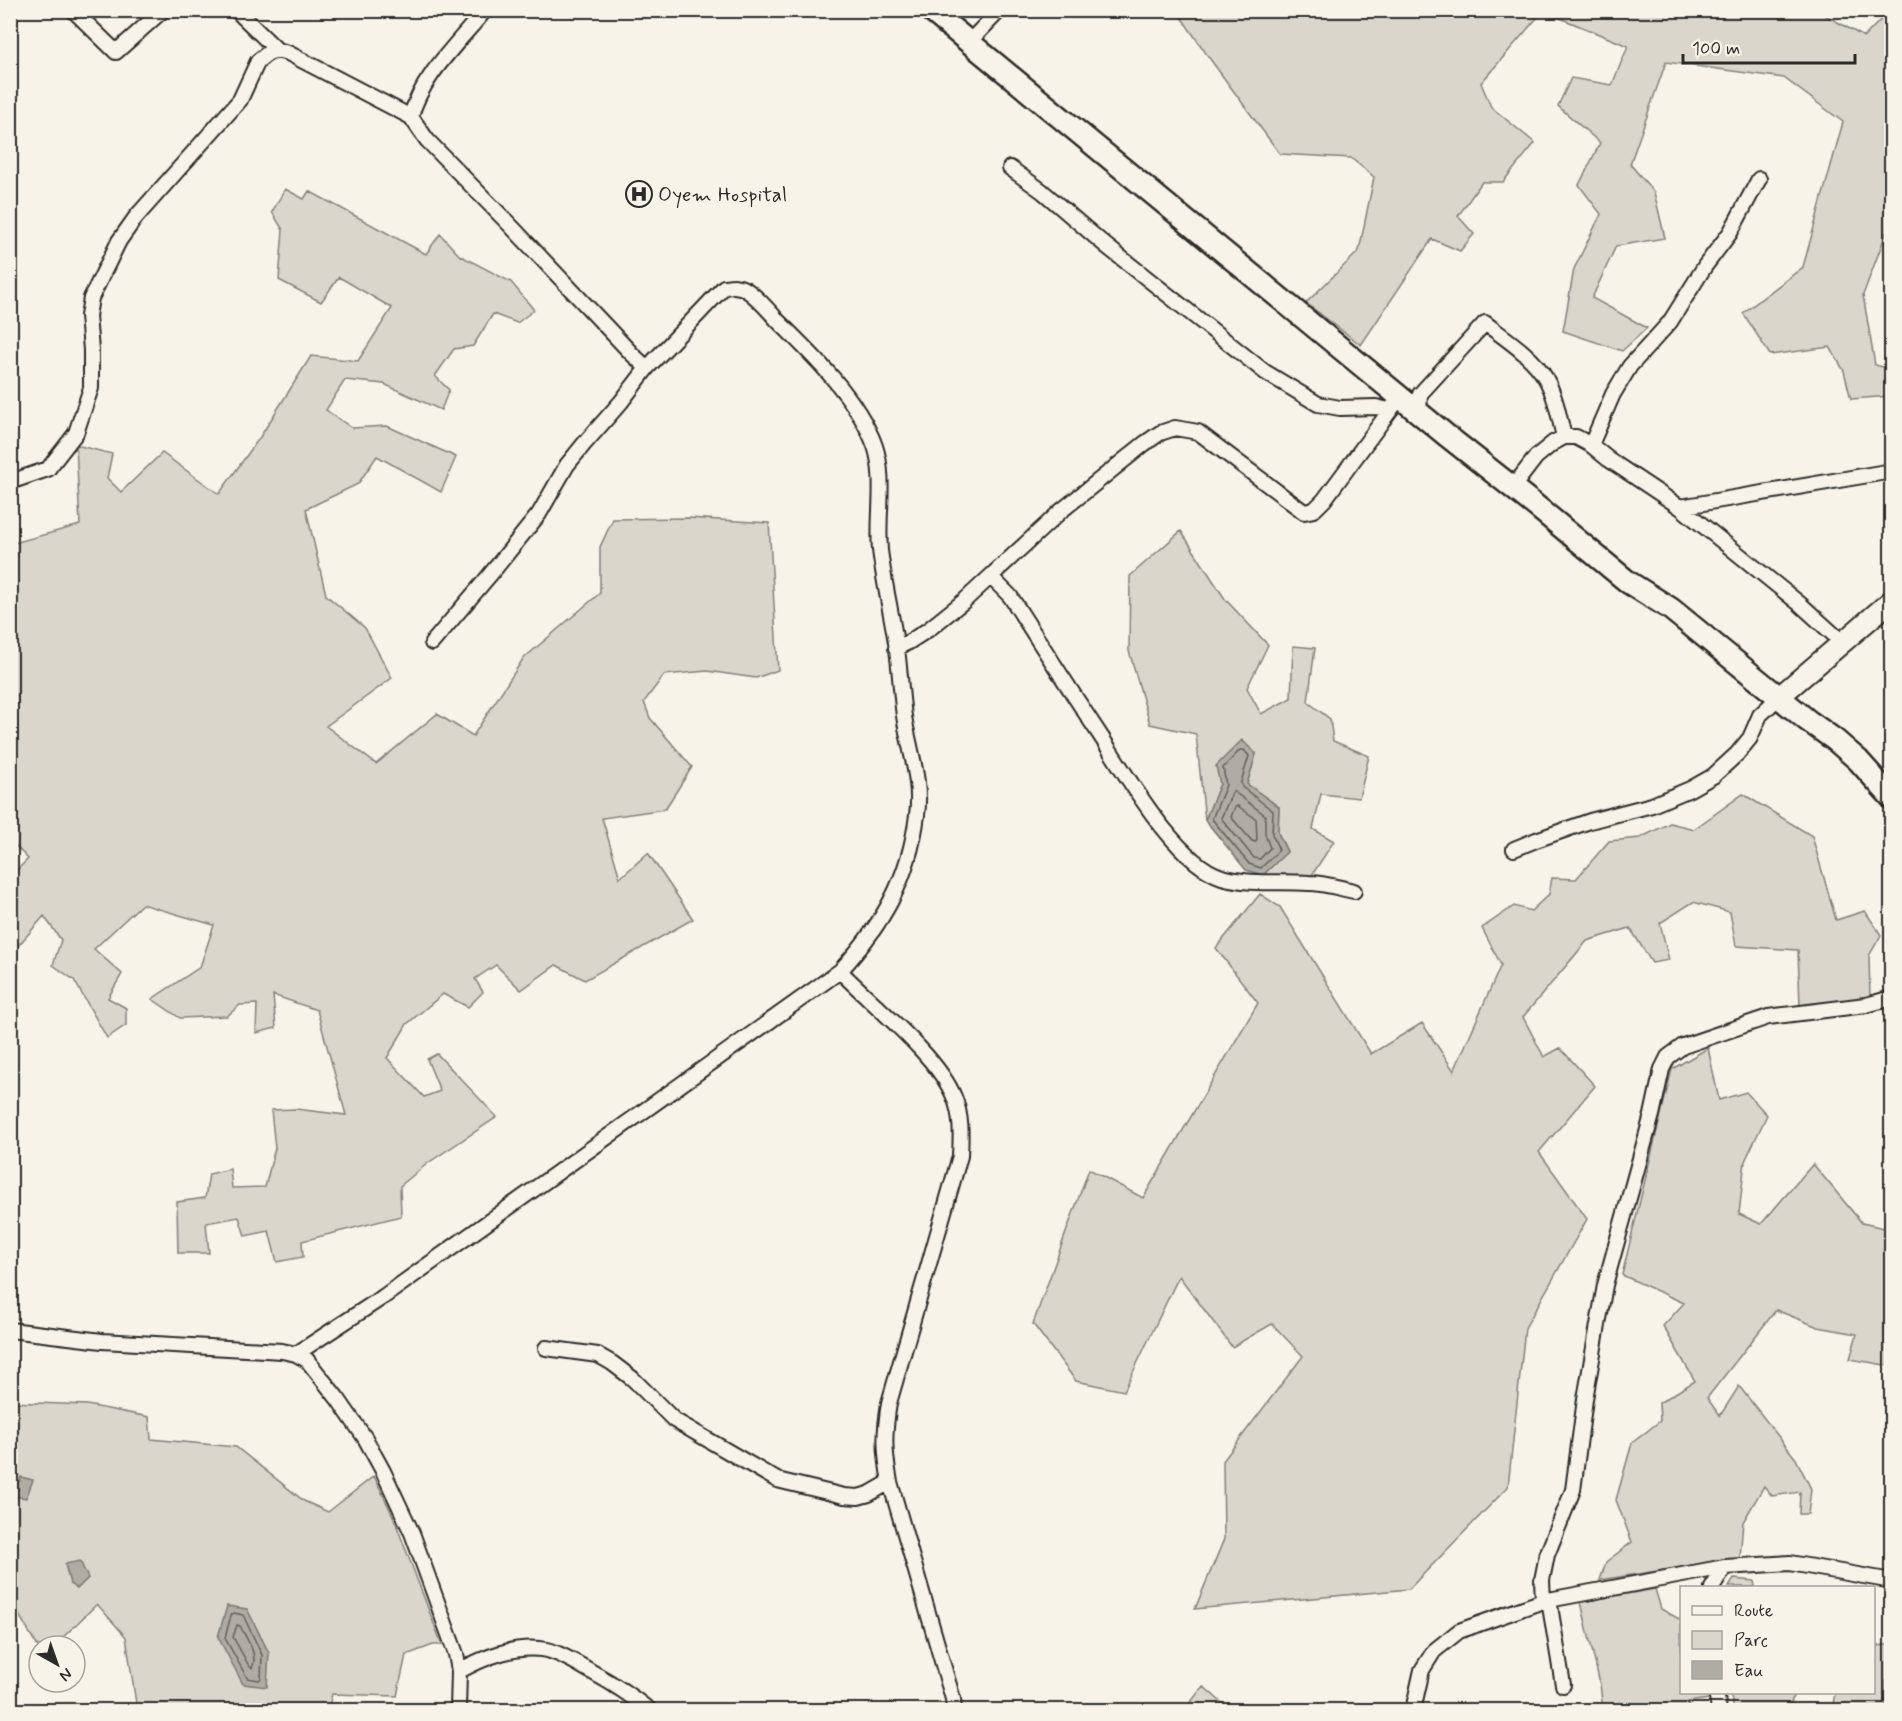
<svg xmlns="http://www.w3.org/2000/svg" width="1902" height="1721" font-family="Mynerve,sans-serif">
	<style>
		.green { fill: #dad6cc; stroke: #82807c; stroke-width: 1.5 }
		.water { fill: #afaca4; stroke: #7a7874; stroke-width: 1.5 }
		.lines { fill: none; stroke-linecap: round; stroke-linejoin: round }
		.shore { stroke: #605f5b; stroke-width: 1.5 }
		.street-casing { stroke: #2b2b2b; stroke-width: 18 }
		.secondary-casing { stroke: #2b2b2b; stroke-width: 24 }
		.primary-casing { stroke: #2b2b2b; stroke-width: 26 }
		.street { stroke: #f7f3e8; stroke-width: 14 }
		.secondary { stroke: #f7f3e8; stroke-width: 20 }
		.primary { stroke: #f7f3e8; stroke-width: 21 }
		.labels { text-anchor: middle; stroke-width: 4.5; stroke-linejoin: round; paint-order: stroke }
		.poi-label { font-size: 21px; fill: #2b2b2b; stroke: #f7f3e8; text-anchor: start }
	</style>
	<rect width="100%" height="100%" fill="#f7f3e8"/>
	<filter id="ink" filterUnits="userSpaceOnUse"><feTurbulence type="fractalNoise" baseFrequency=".0167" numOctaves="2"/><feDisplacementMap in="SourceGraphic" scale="12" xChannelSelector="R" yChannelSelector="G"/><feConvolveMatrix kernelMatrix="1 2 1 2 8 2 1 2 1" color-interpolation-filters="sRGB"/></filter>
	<g filter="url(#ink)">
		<!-- green -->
		<path class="green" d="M1818 11 1864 37 1889 11H1891V220L1863 295 1875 365 1891 369V396L1851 399 1844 371 1830 347 1770 355 1743 313 1803 267 1843 122 1784 78 1666 62 1630 164 1654 192 1665 238 1616 246 1592 298 1647 328 1622 351 1563 331 1574 269 1601 214 1579 185 1600 143 1558 106 1571 78 1612 85 1628 46 1543 11 1481 83 1491 107 1535 143 1503 182H1482L1458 216 1474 234 1460 251 1432 239 1361 345 1306 303 1359 251 1374 177 1351 158 1280 154 1210 59 1177 11Z
			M285 189 304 199 309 191 426 254 440 234 459 255 511 282 534 310 517 323 493 314 473 346 454 349 435 376 449 390 441 410 384 384 345 380 326 410 352 428 387 426 456 457 441 492 377 456 358 484 306 509 326 595 365 628 392 678 326 726 376 764 437 714 473 736 523 659 600 593V547L613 519 688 518 769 523 778 670 756 678 707 671 664 675 644 702 650 718 692 767 665 809 602 818 620 878 648 853 693 919 585 980 556 965 521 990 496 965 475 979 483 992 468 1007 443 994 407 1024 387 1058 424 1097 440 1091 427 1059 437 1054 497 1117 428 1163 400 1186 401 1216 302 1241 303 1257 277 1262 269 1231 245 1236 239 1217 206 1223 209 1253H178L177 1202 205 1198 209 1174 230 1169 232 1188 265 1187 275 1148 271 1110 296 1109 346 1115 317 1010 273 995 276 1028 256 1033 257 1004 240 1005 227 1016 180 1018 152 999 200 967 214 925 142 904 94 949 122 974 108 998 126 1008V1025L107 1038 74 980 53 965 61 940 44 916 11 954V876L28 859 11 841 10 544 80 525 76 445 112 454 107 478 121 492 162 453 219 494 260 437 311 356 358 361 392 308 339 277 321 302 279 280 283 230 272 212Z
			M1181 531 1225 599 1268 645 1247 688 1261 714 1291 698 1293 646 1315 648 1308 702 1330 719 1333 741 1369 756 1359 798 1321 794 1313 829 1334 841 1312 875H1263L1287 851 1278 833 1279 807 1247 784 1256 754 1220 784 1205 820 1196 734 1150 724 1129 651 1130 576Z
			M1743 794 1812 836 1836 920 1865 911 1881 935 1869 956 1870 998 1800 1005 1798 950 1736 946 1730 912 1693 902 1660 923 1669 960 1652 963 1630 928 1587 941 1523 1017 1544 1057 1560 1048 1595 1086 1539 1152 1587 1219 1525 1328 1508 1487 1409 1589 1195 1609 1224 1539 1223 1461 1303 1356 1272 1324 1232 1347 1179 1276 1124 1391 1076 1381 1033 1324 1089 1169 1143 1198 1258 1003 1216 948 1260 894 1280 907 1371 1054 1422 1023 1454 1071 1501 965 1482 928 1514 906 1531 911 1549 894 1552 878 1576 879 1609 841 1640 838 1670 823 1694 829Z
			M1708 1048 1719 1100 1746 1092 1767 1115 1745 1161 1739 1214 1761 1224 1813 1164 1862 1223 1884 1228 1891 1234V1366L1850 1359 1857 1334 1818 1327 1776 1310 1707 1398 1720 1416 1739 1386 1796 1459 1811 1489 1808 1514H1799L1800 1492 1772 1496 1764 1486 1743 1522 1740 1558 1600 1580 1606 1562 1632 1542 1616 1500 1632 1443 1660 1421 1659 1403 1695 1381 1663 1326 1684 1303 1622 1275 1672 1069Z
			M10 1402 87 1405 149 1417 151 1439 236 1447 304 1501 328 1512 374 1476 393 1516 442 1645H433L406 1655 397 1696 332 1694 328 1710H137L126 1637 97 1604 54 1646H39V1649L15 1608 11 1606Z
			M1734 1579 1754 1581 1755 1587H1729Z
			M1655 1589 1661 1609 1681 1620 1682 1692 1708 1693 1709 1699 1688 1702 1689 1710H1603L1600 1684 1581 1602Z
			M1891 1644V1680L1886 1681V1710H1832L1835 1693 1874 1692V1656L1878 1646Z
			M1203 1686 1230 1710H1185Z
			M1730 1693V1692L1794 1693 1789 1710H1734Z"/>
		<!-- water -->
		<path class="water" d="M1242 740 1256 754 1247 784 1279 807 1278 833 1287 852 1263 875 1246 870 1205 820 1220 784 1216 766Z
			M21 1477 33 1480 26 1498 13 1496Z
			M80 1561 88 1578 77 1589 70 1584 65 1564Z
			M227 1606 247 1609 269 1653 267 1687 243 1684 218 1637Z"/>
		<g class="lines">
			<!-- shore -->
			<path class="shore" d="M1240 750H1244L1249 756 1241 782 1242 787 1273 811 1272 834 1279 850 1261 868 1249 864 1212 819 1226 785 1223 768Z
				M1233 791 1265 815V834L1270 848 1260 859 1254 858 1221 818Z
				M1238 806 1256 819 1257 839 1255 842 1252 841 1231 817 1235 807Z
				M234 1613 243 1615 262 1655 261 1678 259 1680 247 1678 225 1638 231 1615Z
				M237 1625 240 1626C246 1638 259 1655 252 1668L249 1666 233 1637Z"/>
			<defs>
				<path id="street" d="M73 10 116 52 163 10
					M236 10 277 50
					M969 42 1000 10
					M411 117C420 78 460 41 485 10
					M1010 168 1042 191 1105 245 1265 372 1318 404 1340 408 1376 407 1389 410
					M1419 413 1420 394 1485 323C1506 339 1533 356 1546 379 1556 397 1559 417 1564 437
					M1591 445 1613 394 1630 366 1670 322 1705 266 1730 233 1759 179
					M10 482 48 469 76 433 91 388V350L88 316 91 298 119 241 136 217 240 100 258 61 268 53 277 50 288 53 411 117 427 140 511 226 632 354 647 368
					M1513 487 1536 457 1553 443 1564 437H1576L1591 445 1608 459 1680 507 1800 604 1842 642
					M1680 507 1892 471
					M991 577 1010 596C1040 643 1071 691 1102 738 1127 776 1177 864 1222 877 1250 885 1281 881 1309 883 1324 883 1339 888 1354 891
					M896 648 909 642 929 629 964 601 1061 511 1144 444 1160 433 1175 428 1198 432 1304 512 1314 510 1324 500 1400 397
					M1514 849 1536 840 1590 821 1652 805 1690 789 1713 776 1737 754 1750 738 1760 715 1779 697
					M840 971C872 1004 938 1056 954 1097 962 1116 961 1136 960 1156L889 1403C884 1435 884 1450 890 1482L953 1699 954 1710
					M10 1330 102 1341 282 1351 296 1354 307 1360 338 1399 365 1438 383 1471 412 1533 456 1654 459 1671 458 1710
					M546 1348 598 1355 612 1363 633 1379 674 1420 777 1480 844 1496 858 1497 869 1494 890 1482
					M296 1354 383 1297 840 971C883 924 909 879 917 815 922 782 909 749 904 716 901 694 900 671 897 649 892 616 884 583 880 550 877 516 886 479 875 446 858 399 813 355 778 321 768 310 758 297 745 289 738 285 732 286 724 287L647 368 621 402 584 444 567 465 539 514 489 576 432 643
					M1712 1588 1725 1567
					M1549 1600 1563 1685
					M1543 1601 1542 1580 1547 1555 1573 1490 1585 1399 1605 1285 1652 1115 1662 1069 1668 1057 1683 1046 1768 1017 1866 1005 1892 998
					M459 1671C485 1657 516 1644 547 1650 563 1654 578 1664 592 1672 612 1683 632 1696 649 1710
					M1716 1692 1719 1710
					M1413 1710 1422 1670 1434 1651 1459 1631 1543 1601 1725 1567 1790 1563 1892 1581"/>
				<path id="secondary" d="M1779 697 1892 600"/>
				<path id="primary" d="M930 10 1446 435 1536 506 1628 582 1671 609 1807 720 1835 740 1858 760 1892 798"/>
			</defs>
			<!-- street casing -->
			<use href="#street" class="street-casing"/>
			<!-- secondary casing -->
			<use href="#secondary" class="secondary-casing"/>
			<!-- primary casing -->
			<use href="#primary" class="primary-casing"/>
			<!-- street -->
			<use href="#street" class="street"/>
			<!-- secondary -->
			<use href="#secondary" class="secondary"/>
			<!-- primary -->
			<use href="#primary" class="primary"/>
		</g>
	</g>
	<!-- icons -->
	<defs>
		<symbol id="hospital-ring" viewBox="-11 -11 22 22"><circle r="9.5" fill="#f7f3e8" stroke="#2b2b2b" stroke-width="1.5"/><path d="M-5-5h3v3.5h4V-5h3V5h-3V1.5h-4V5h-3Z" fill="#2b2b2b"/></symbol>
	</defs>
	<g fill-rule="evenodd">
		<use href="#hospital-ring" x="624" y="179" width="30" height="30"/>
	</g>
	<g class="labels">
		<!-- poi labels -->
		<g class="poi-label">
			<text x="658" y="201">Oyem Hospital</text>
		</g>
	</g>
	<!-- margin -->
	<rect width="1902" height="1721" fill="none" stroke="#f7f3e8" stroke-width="36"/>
	<rect x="18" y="18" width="1866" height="1685" fill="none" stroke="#2b2b2b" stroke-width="2" filter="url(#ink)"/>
	<!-- legend -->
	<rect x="1680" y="1586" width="195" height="108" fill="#f7f3e8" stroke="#a5a39c" stroke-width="1.5"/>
	<rect x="1692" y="1606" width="30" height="9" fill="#f7f3e8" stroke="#a5a39c" stroke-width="1.5"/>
	<text x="1734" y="1616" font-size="18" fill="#2b2b2b">Route</text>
	<rect x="1692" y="1631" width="30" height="18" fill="#dad6cc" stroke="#a5a39c" stroke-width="1.5"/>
	<text x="1734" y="1646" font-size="18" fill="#2b2b2b">Parc</text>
	<rect x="1692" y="1661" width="30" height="18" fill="#afaca4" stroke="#a5a39c" stroke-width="1.5"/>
	<text x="1734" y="1676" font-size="18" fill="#2b2b2b">Eau</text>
	<!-- north arrow -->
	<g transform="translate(57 1664) rotate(140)"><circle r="28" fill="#f7f3e8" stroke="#a5a39c" stroke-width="1.5"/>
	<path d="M0-4.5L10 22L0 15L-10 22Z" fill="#2b2b2b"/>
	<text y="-9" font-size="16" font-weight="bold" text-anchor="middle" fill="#2b2b2b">N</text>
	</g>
	<!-- scale -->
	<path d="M1683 54v9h172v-9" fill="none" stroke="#2b2b2b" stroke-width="3"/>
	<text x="1692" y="54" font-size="18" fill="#2b2b2b" stroke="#f7f3e8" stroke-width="4.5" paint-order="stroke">100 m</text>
</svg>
